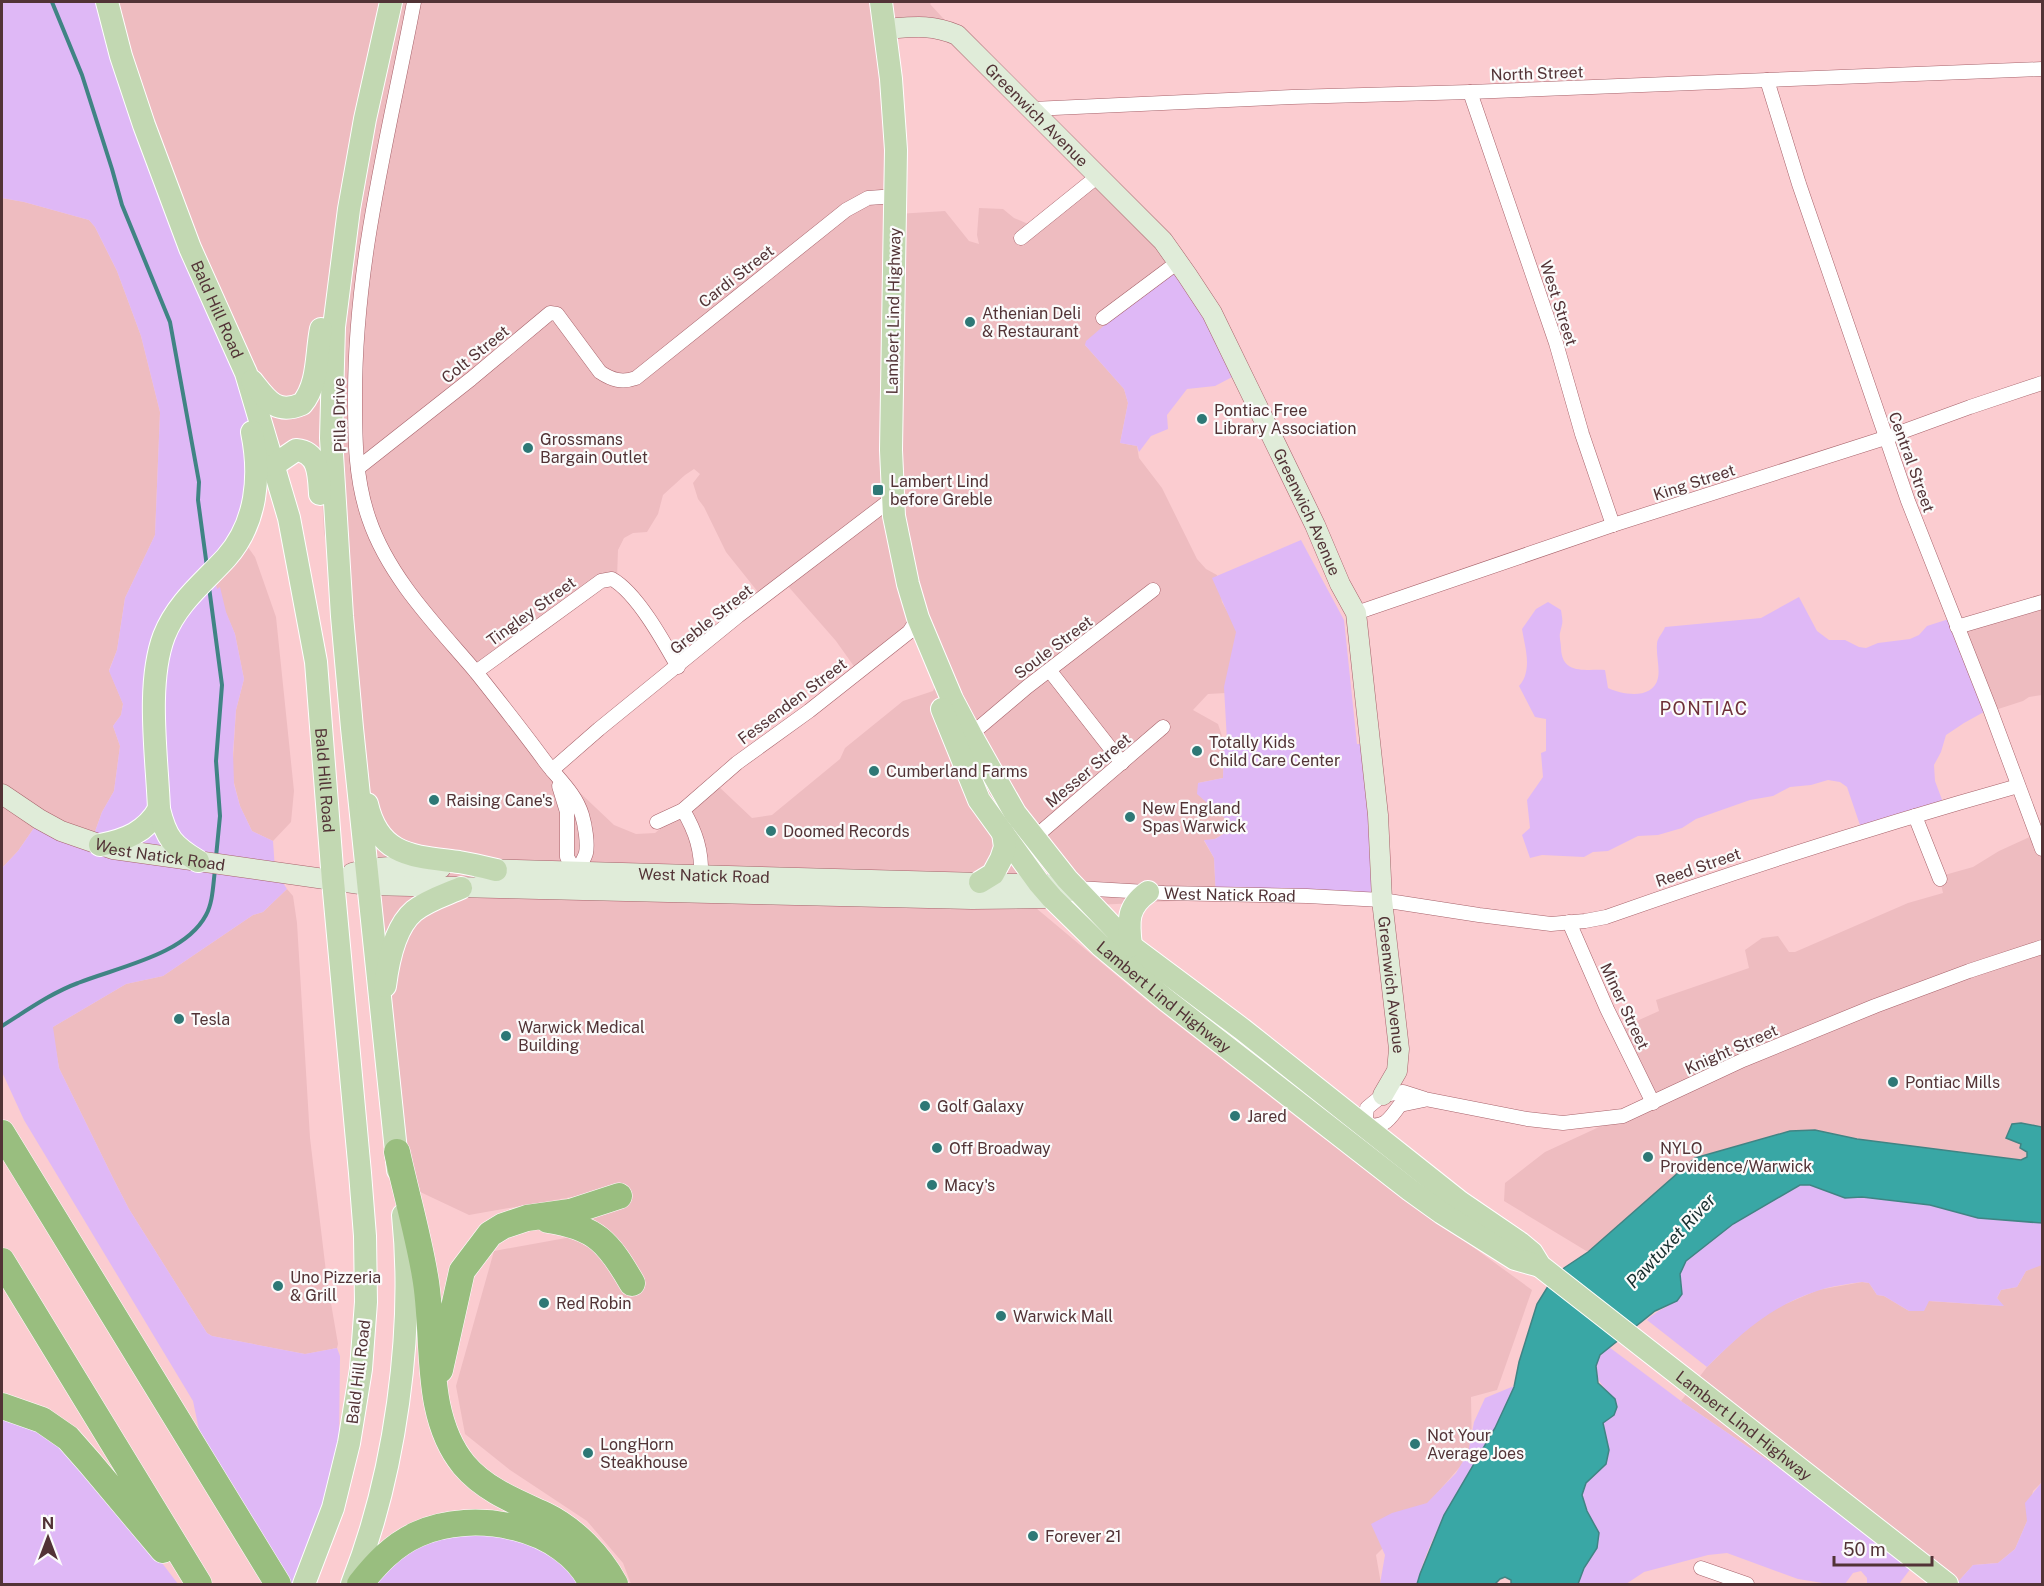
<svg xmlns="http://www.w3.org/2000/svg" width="2044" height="1586" font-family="'Public Sans',sans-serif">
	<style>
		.built { fill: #eebcc0; fill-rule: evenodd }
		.green { fill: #dfb8f6 }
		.water { fill: #39a7a5; stroke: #408484; stroke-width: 1.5 }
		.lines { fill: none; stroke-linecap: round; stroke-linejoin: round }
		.stream { stroke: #408484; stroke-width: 4 }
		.street-casing { stroke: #a7626a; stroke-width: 15 }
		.secondary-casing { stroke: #a7626a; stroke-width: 21 }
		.primary-casing { stroke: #fff; stroke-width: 24 }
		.highway-casing { stroke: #fff; stroke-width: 27 }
		.street { stroke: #fff; stroke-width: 14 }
		.secondary { stroke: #e0ecd9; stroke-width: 20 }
		.primary { stroke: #c2d8b2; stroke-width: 22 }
		.highway { stroke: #99be7f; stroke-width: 26 }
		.poi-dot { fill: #2e7876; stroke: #fbfbfb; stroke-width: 2 }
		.labels { text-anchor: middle; stroke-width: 4.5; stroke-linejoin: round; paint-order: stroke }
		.street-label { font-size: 16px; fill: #523336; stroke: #fbfbfb }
		.poi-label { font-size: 16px; fill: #523336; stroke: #fbfbfb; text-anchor: start }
		.neighbourhood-label { font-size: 18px; letter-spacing: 1.5px; fill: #6e2f38; stroke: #fbfbfb }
		.water-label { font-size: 18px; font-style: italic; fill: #162e2e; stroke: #fbfbfb }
	</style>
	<rect width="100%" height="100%" fill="#fbccd0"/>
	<!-- built -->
	<path class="built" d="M107 2H932L930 4 953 29H892L897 214 945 211 969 241 979 244 977 235 979 208 1003 209 1014 218 1040 229 1102 181 1180 263 1121 312 1085 345 1124 389 1128 403 1120 443 1137 446 1139 458 1162 488 1197 559 1206 569 1217 575 1222 602 1238 631 1226 693 1208 694 1193 710 1218 724 1224 742 1223 778 1198 783 1228 821 1225 833 1215 839 1204 841 1214 858 1216 899 1036 908 1147 1001 1314 1131 1532 1290 1497 1390 1471 1397 1472 1453 1432 1499 1376 1555 1381 1584H631L623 1563 587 1521 510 1470 465 1434 456 1386 494 1251 577 1236 606 1191 469 1215 416 1190 403 1125 333 571 324 533 321 479 309 456 278 468ZM694 469 700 474 693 483 698 499 704 507 726 552 762 597 787 585 836 641 858 672 919 623 923 655 935 687 933 691 903 701 845 748 840 759 772 815 752 818 716 784 655 833 636 834 614 825 576 789 480 671 617 578 618 550 624 538 633 533 647 532 658 514 663 495 685 475Z
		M2 198 24 202 89 220 95 227 117 271 141 336 160 412 155 535 125 598 117 650 109 670 123 704 121 715 113 726 120 746 114 791 102 812 92 840 36 825 18 851 2 868Z
		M245 543 255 557 276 617 294 791 291 822 273 841 252 831 240 806 232 775 236 710 244 679 235 634 220 599 212 573Z
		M2042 601V695L2029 697 2023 701 1992 711 1960 632Z
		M2036 834 2042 847V1127L2021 1123V1144L2027 1153 2025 1159 2021 1160 1932 1150 1857 1139 1815 1130 1790 1131 1695 1158 1588 1252 1504 1201 1505 1183 1545 1152 1651 1103 1619 1029 1659 1011 1656 1000 1749 968 1745 950 1762 938 1778 936 1789 952H1795L1908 903 1943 893 1940 879 1941 876 1973 867 1999 851Z
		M287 889 293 896 297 923 310 1138 327 1280 338 1344 337 1348 305 1354 212 1336 207 1333 129 1209 113 1178 59 1068 53 1033V1027L126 984 163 976 253 915 263 912Z
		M2039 1265H2042V1482L2033 1491 2027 1521 2015 1549 1998 1563 1973 1565 1956 1584 1900 1551 1681 1401 1707 1367 1747 1328 1774 1309 1818 1290 1862 1282 1869 1283 1877 1295 1884 1296 1909 1311 1928 1301 2003 1306 1997 1298 2001 1290 2017 1287 2026 1271Z"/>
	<!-- green -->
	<path class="green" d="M2 2H107L235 346 257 453 255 503 214 577 217 589 220 587 226 612 235 634 244 679 236 710 233 753 234 784 240 806 252 831 273 841 275 870 287 889 263 912 253 915 163 976 126 984 53 1027 59 1068 113 1178 129 1209 207 1333 212 1336 305 1354 337 1348 340 1356 339 1439 304 1584H285L205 1459 193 1401 24 1120 2 1072V868L18 851 36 825 92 840 102 812 114 791 120 746 113 726 121 715 123 704 109 671 117 650 125 598 155 535 160 412 141 336 117 271 95 227 89 220 24 202 2 198Z
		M1181 266 1238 374 1215 386 1187 389 1167 415 1168 429 1151 436 1139 452 1137 446 1120 443 1128 403 1124 389 1085 345 1086 341 1120 312Z
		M1301 540 1344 620 1357 744H1370L1382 898 1216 899 1214 858 1204 840 1215 839 1225 833 1228 821 1197 794 1198 783 1223 778 1224 742 1227 741 1224 687 1236 632 1212 578Z
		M1799 597 1817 631 1829 640H1845L1859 647 1866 648 1878 643 1910 639 1919 635 1927 626 1952 618 1991 708 1964 723 1946 735 1941 752 1934 765 1935 781 1944 805 1862 831 1847 787 1840 782 1828 780 1811 785 1790 787 1773 796 1750 800 1696 819 1682 828 1658 835 1638 836 1608 851 1593 852 1584 857 1542 855 1530 858 1522 835 1530 828 1527 800 1543 777 1541 753 1546 751V719L1535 717 1519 686C1533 670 1525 648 1522 629L1536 609 1548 602 1561 610C1563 623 1563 621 1560 633 1559 637 1561 643 1561 648 1562 675 1584 669 1605 670L1608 688C1623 695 1653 700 1658 678 1660 668 1656 655 1657 644 1657 638 1663 633 1665 627L1761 618Z
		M1800 1185H1810L1845 1198 1862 1197 1930 1205 1978 1218 2042 1223V1265L2026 1271 2017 1287 2001 1290 1997 1298 2004 1306 1929 1301 1924 1311H1909L1884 1296 1877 1295 1869 1283 1862 1282C1847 1284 1831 1286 1817 1291 1769 1307 1742 1333 1707 1367L1647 1320C1658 1309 1673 1306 1682 1294L1680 1274 1686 1261 1733 1224Z
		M1609 1347 1681 1401 1900 1551 1911 1568 1899 1584H1867V1578L1861 1571 1853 1573 1845 1584H1829L1798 1579 1727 1553 1708 1555 1644 1572 1626 1584H1578L1584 1568 1597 1548 1599 1533 1587 1511 1582 1495 1586 1483 1606 1464 1609 1450 1603 1423 1614 1415 1615 1399C1597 1382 1585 1367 1609 1347Z
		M1514 1386C1508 1400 1502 1415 1495 1428 1468 1480 1431 1527 1417 1584H1380L1385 1555 1371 1524 1392 1513 1427 1503 1456 1473 1468 1453 1474 1422 1485 1398Z
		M2 1412 42 1427 159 1559 178 1584H2Z
		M2042 1482V1584H1956L1973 1565 1998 1563 2015 1549 2027 1521 2025 1503Z
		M507 1524 593 1584H358L403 1544Z"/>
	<!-- water -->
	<path class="water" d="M2021 1123 2042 1127V1223L1978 1218 1930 1205 1862 1197 1845 1198 1810 1185H1800L1733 1224 1686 1261 1680 1274 1682 1294 1677 1301 1655 1311 1600 1355 1596 1366 1598 1383 1615 1399 1617 1407 1614 1415 1603 1423 1609 1450 1606 1464 1586 1483 1582 1495 1587 1511 1599 1533 1597 1548 1584 1568 1578 1584H1511V1580L1505 1577 1500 1579 1495 1584H1417L1420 1574 1444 1515 1495 1428 1514 1387 1519 1362 1537 1304 1550 1283 1564 1268 1588 1252 1695 1158 1790 1131 1815 1130 1857 1139 2021 1160 2027 1157V1152L2020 1148 2021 1144 2006 1138 2012 1124Z"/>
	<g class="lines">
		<!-- stream -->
		<path class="stream" d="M52 2 82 75 112 169 122 205 170 322 199 482 198 500 207 567
			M209 587 222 685 216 761 220 816 216 857
			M2 1026C26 1011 51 993 78 983 118 967 185 955 206 915 213 902 213 885 215 870"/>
		<defs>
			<g id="street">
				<path d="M414 2C389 134 355 260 355 396 355 438 355 479 369 519 389 578 437 626 476 672 499 701 522 730 544 760 557 778 575 792 582 815 585 825 588 843 586 853 583 863 576 869 575 879"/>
				<path d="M1767 80 1799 184 1908 501 1990 709 2042 849"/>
				<path d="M1470 92 1556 343 1582 434 1613 525"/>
				<path d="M1032 109 1292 97 1470 92 2042 69"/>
				<path d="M1021 238 1098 176"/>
				<path d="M1103 318 1178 262"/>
				<path d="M358 468 471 379 550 313 557 314 600 372C612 380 622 383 636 378L846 210 868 198 896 196"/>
				<path d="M1356 613 1613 525 1885 438 1970 407 2042 383"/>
				<path d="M1957 627 2042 602"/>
				<path d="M1050 671 1122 763"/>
				<path d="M476 672 601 581 612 579C637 593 664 642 678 667"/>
				<path d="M975 731 1027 687 1153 590"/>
				<path d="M552 770 599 729 738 616 893 498"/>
				<path d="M559 786 567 812V857L576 872"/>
				<path d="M683 810C696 832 702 851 701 876"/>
				<path d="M1915 816 1940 879"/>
				<path d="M657 822 683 810 737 763 809 711 909 632 918 618"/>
				<path d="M1035 837 1163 727"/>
				<path id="s1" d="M1077 888 1164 893 1307 896 1382 900 1479 915 1551 924 1585 921 1606 917C1742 869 1879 825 2018 786"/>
				<path d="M1569 922 1607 1009 1653 1103"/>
				<path d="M1365 1126C1387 1126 1387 1122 1400 1105L1424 1100"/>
				<path d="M1361 1129 1365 1126 1367 1108 1373 1103 1383 1095 1403 1092 1425 1099 1527 1119 1563 1123 1623 1116 1743 1060 1875 1006 1969 971 2042 947"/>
				<path d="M1701 1568 1747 1584"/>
			</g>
			<g id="secondary">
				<path id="s2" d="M885 29C913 27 931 24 957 35L1163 241 1187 275 1212 313 1315 525 1340 584 1356 613 1378 815 1382 900 1399 1049 1397 1071 1383 1095"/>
				<path id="s3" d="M2 794 39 819 61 831 113 849 367 885 972 899 1052 898 1077 888"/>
				<path id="s4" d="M480 869 1050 885"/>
				<path d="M352 873C381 864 411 867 441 868"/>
			</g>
			<g id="primary">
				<path id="s5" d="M107 2 121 56 144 125 190 248 246 373 289 518 316 662 333 881 360 1173 365 1236 366 1302 361 1369 349 1443 333 1508 304 1584"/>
				<path d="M391 2 365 119 349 209 334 327 331 438 342 616 352 728 398 1170"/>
				<path id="s6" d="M881 2 891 79 896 150 891 450 894 516 908 584 918 618 952 699 971 735 1015 813 1067 879 1131 946 1242 1029 1460 1202 1520 1243 1532 1253 1540 1266 1947 1584"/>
				<path d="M252 381C267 400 276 415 302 404 319 384 316 353 321 329"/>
				<path d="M274 465 296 450C319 452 319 475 320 494"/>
				<path id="s7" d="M942 709 979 800 1039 883 1052 898 1100 945 1166 1000 1410 1190 1442 1213 1515 1259 1540 1266"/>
				<path d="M367 804C379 857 414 856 459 862 471 864 484 867 496 870"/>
				<path d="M100 845C126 840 146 832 159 809"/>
				<path d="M198 861C173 846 166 838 159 809 157 757 146 684 164 636 177 603 203 583 226 558 257 523 261 476 252 432"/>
				<path d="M980 882 993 874 1001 859 1005 847 1003 833"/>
				<path d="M1131 946C1128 921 1127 907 1148 892"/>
				<path d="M385 986C388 962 395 927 414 911 428 900 445 895 461 888"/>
				<path d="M352 1584C395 1475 415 1332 403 1215"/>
			</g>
			<path id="highway" d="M2 1133 278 1584
				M397 1152C406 1193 418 1234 425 1276 436 1336 422 1414 464 1465 485 1490 517 1502 545 1515 574 1529 600 1556 615 1584
				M548 1220C596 1227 609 1243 632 1283
				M2 1261 199 1584
				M440 1370 462 1271 490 1234 503 1226 527 1218 570 1212 619 1196
				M2 1406 42 1420 68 1438 90 1463 163 1550
				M360 1584C376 1564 393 1545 418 1534 473 1509 564 1525 592 1584"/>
		</defs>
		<!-- street casing -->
		<use href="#street" class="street-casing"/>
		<!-- secondary casing -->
		<use href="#secondary" class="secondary-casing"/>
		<!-- primary casing -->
		<use href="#primary" class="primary-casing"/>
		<!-- highway casing -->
		<use href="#highway" class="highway-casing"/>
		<!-- street -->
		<use href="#street" class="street"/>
		<!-- secondary -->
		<use href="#secondary" class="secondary"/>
		<!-- primary -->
		<use href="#primary" class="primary"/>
		<!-- highway -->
		<use href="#highway" class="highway"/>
	</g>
	<!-- markers -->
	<g class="poi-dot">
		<circle cx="970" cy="322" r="6"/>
		<circle cx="1202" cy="419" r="6"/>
		<circle cx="528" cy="448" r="6"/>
		<rect x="872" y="484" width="12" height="12" rx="3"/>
		<circle cx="1197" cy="751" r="6"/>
		<circle cx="874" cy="771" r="6"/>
		<circle cx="434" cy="800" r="6"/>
		<circle cx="1130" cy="817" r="6"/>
		<circle cx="771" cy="831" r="6"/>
		<circle cx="179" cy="1019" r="6"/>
		<circle cx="506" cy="1036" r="6"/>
		<circle cx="1893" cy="1082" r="6"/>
		<circle cx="925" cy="1106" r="6"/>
		<circle cx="1235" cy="1116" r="6"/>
		<circle cx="937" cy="1148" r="6"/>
		<circle cx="1648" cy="1157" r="6"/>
		<circle cx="932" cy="1185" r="6"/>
		<circle cx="278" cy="1286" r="6"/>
		<circle cx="544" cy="1303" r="6"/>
		<circle cx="1001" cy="1316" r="6"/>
		<circle cx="1415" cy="1444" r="6"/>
		<circle cx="588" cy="1453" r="6"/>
		<circle cx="1033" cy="1536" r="6"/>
	</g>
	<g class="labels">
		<!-- street labels -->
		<g class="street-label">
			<text transform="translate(1537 73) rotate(-2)" y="6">North Street</text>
			<text dy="6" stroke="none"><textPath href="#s2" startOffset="186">Greenwich Avenue</textPath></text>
			<text transform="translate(736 276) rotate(-38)" y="6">Cardi Street</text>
			<text transform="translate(1559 303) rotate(72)" y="6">West Street</text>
			<text dy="6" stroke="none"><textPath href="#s5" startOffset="327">Bald Hill Road</textPath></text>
			<text transform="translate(893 311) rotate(-89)" y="6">Lambert Lind Highway</text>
			<text transform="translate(475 354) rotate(-39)" y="6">Colt Street</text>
			<text transform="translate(339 415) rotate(-91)" y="6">Pilla Drive</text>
			<text transform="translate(1912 462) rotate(70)" y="6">Central Street</text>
			<text transform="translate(1694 482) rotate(-18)" y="6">King Street</text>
			<text dy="6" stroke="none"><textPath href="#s2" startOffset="672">Greenwich Avenue</textPath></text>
			<text transform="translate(531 611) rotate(-36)" y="6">Tingley Street</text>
			<text transform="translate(711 619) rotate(-39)" y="6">Greble Street</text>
			<text transform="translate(1053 647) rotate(-37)" y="6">Soule Street</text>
			<text transform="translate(792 701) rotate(-37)" y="6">Fessenden Street</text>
			<text transform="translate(1088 770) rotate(-40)" y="6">Messer Street</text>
			<text dy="6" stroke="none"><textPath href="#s5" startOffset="813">Bald Hill Road</textPath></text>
			<text dy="6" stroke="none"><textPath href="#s3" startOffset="172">West Natick Road</textPath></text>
			<text transform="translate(1698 867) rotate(-19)" y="6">Reed Street</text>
			<text dy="6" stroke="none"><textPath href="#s4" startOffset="224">West Natick Road</textPath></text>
			<text dy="6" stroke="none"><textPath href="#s1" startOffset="153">West Natick Road</textPath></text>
			<text dy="6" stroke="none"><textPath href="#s2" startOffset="1158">Greenwich Avenue</textPath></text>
			<text dy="6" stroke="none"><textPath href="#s7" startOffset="370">Lambert Lind Highway</textPath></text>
			<text transform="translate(1625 1006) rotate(65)" y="6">Miner Street</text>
			<text transform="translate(1731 1049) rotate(-24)" y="6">Knight Street</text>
			<text transform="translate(358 1372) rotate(-83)" y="6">Bald Hill Road</text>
			<text dy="6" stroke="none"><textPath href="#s6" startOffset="1794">Lambert Lind Highway</textPath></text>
		</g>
		<!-- poi labels -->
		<g class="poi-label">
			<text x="982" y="319">Athenian Deli<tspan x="982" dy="18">&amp; Restaurant</tspan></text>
			<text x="1214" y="416">Pontiac Free<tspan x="1214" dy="18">Library Association</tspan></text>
			<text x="540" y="445">Grossmans<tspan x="540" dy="18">Bargain Outlet</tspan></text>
			<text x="890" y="487">Lambert Lind<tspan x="890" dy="18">before Greble</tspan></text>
			<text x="1209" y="748">Totally Kids<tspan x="1209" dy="18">Child Care Center</tspan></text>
			<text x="886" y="777">Cumberland Farms</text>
			<text x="446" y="806">Raising Cane's</text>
			<text x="1142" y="814">New England<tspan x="1142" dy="18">Spas Warwick</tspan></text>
			<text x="783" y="837">Doomed Records</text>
			<text x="191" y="1025">Tesla</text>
			<text x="518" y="1033">Warwick Medical<tspan x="518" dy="18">Building</tspan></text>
			<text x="1905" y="1088">Pontiac Mills</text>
			<text x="937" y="1112">Golf Galaxy</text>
			<text x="1247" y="1122">Jared</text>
			<text x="949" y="1154">Off Broadway</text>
			<text x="1660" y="1154">NYLO<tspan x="1660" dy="18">Providence/Warwick</tspan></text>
			<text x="944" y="1191">Macy's</text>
			<text x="290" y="1283">Uno Pizzeria<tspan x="290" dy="18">&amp; Grill</tspan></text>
			<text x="556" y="1309">Red Robin</text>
			<text x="1013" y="1322">Warwick Mall</text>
			<text x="1427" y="1441">Not Your<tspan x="1427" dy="18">Average Joes</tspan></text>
			<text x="600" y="1450">LongHorn<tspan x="600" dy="18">Steakhouse</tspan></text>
			<text x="1045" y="1542">Forever 21</text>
		</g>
		<!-- neighbourhood labels -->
		<g class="neighbourhood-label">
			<text x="1704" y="715">PONTIAC</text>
		</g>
		<!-- water labels -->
		<g class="water-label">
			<text transform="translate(1671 1241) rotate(-47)" y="6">Pawtuxet River</text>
		</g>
	</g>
	<!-- border -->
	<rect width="2044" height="1586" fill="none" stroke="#523336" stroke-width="6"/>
	<!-- north arrow -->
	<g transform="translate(48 1538)" stroke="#fbfbfb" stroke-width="4.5" paint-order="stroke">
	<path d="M0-4.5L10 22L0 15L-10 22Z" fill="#523336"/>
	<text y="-9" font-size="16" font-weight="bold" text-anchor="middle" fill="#523336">N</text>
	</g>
	<!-- scale -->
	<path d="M1834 1556v9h98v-9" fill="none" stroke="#523336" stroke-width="3"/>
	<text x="1843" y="1556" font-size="18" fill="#523336" stroke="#fbfbfb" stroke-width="4.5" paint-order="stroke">50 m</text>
</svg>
